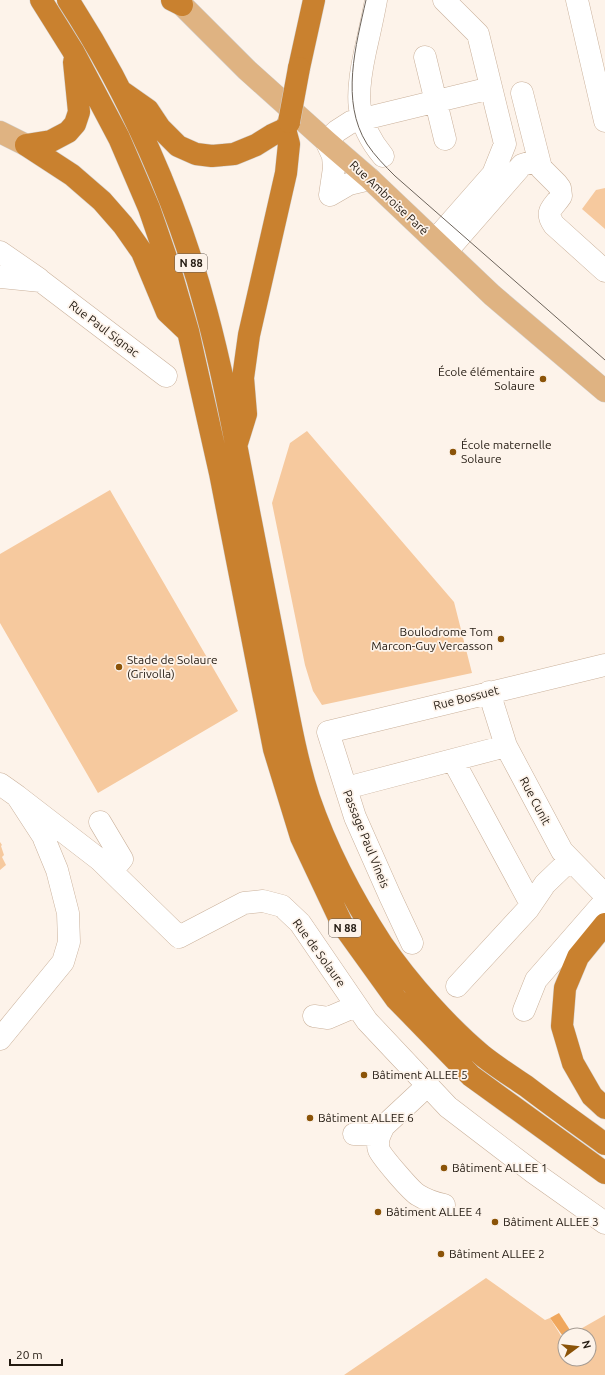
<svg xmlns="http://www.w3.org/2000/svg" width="605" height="1375" font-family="Ubuntu,sans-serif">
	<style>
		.green { fill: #f6c99e }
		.water { fill: #f0a75d }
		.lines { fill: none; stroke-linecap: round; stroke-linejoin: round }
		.minor-casing { stroke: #cab19b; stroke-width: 23 }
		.major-casing { stroke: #d3d1cf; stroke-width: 23 }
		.highway-casing { stroke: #d3d1cf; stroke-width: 23 }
		.minor { stroke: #fff; stroke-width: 22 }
		.major { stroke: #dfb382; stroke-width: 22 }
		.highway { stroke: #c9812f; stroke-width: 22 }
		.tram { stroke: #6d645b; stroke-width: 1 }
		.highway-bridge-casing { stroke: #d3d1cf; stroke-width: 23; stroke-linecap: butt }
		.highway-bridge { stroke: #c9812f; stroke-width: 22 }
		.poi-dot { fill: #8b5308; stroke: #fdf3ea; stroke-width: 1.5 }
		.labels { text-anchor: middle; stroke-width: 3.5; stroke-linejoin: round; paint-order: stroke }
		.shield { fill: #fdf3ea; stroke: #645b52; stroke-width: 1 }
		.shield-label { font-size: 11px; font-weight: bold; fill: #231a11 }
		.street-label { font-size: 12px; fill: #231a11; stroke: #fdf3ea }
		.poi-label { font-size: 12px; fill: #231a11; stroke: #fdf3ea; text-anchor: start }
	</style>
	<rect width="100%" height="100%" fill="#fdf3ea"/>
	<!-- green -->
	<path class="green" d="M605 188V229L582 209 596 190Z
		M307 431 454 602 472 673 322 705 313 691 305 665 272 503 290 443Z
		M110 490 238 711 98 793 0 623V554Z
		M0 842 2 845 1 846 4 855 2 857 6 865 0 870Z
		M486 1278 545 1320 550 1318 563 1339 565 1338V1359H589V1335H570L605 1315V1375H344Z"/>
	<!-- water -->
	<path class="water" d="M559 1313 570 1330 562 1335 550 1318Z"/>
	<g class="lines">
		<defs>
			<path id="minor" d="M376 0C373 17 369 34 365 52 356 94 354 121 383 156
				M577 0 605 121
				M425 57 445 139
				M522 93 541 168 557 184 560 188 561 196C553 208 544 211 554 225L605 271
				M330 195 334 168 333 156 326 141 337 131 351 122 491 88
				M330 195 349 184 370 179
				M435 240 493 174 505 144 478 34 444 0
				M447 251 522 165 538 160
				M0 252 39 279
				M0 277 41 281 166 376
				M489 692 506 746 562 851 605 895
				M453 760 531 904
				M0 784 17 796 43 836 57 870 68 913 69 942 63 962 0 1039
				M346 788 506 746
				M17 796 100 860 179 937 244 903 263 901 282 906 300 923 367 1021 448 1107 533 1172 605 1223
				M100 822 122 859 112 871
				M412 943 390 896 355 817 328 732 605 665
				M457 986 528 909 545 884 570 860
				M524 1010 536 980 605 901
				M314 1016 328 1018 356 1006
				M427 1086 384 1126C380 1134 376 1141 379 1150 382 1157 411 1191 418 1195 426 1200 435 1203 444 1205
				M354 1134 379 1135"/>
			<path id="major" d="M177 0 247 70 326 141 370 179 492 295 605 391
				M0 132 26 145"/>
			<path id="highway" d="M41 0 73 51 119 138 149 208 170 269 188 331 220 473 274 749 301 837 342 924 396 999 471 1076 605 1173
				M68 0C128 92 178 204 206 310 225 380 237 451 251 522 261 574 271 625 281 676 289 717 296 758 309 798 327 850 352 898 382 944 409 983 447 1026 483 1056 497 1067 511 1076 526 1086 552 1106 579 1125 605 1144
				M172 0 182 5
				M299 68 314 0
				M121 91 148 110 160 128 178 146 196 154 212 156 234 154 256 145 272 135 285 129
				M26 145 72 175 102 201 123 225 142 252 167 312 186 330
				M26 145 51 141 68 132 75 124 79 112 74 62
				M237 443 246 414 243 378 249 335 286 173 289 144 285 129 289 122
				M605 924 578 957 565 988 562 1026 573 1063 592 1096 605 1108"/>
		</defs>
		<!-- minor casing -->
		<use href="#minor" class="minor-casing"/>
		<!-- major casing -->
		<use href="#major" class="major-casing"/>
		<!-- highway casing -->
		<use href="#highway" class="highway-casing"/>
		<!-- minor -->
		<use href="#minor" class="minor"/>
		<!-- major -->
		<use href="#major" class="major"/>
		<!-- highway -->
		<use href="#highway" class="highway"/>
		<!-- tram -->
		<path class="tram" d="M366 0C356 45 340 101 367 144 375 156 385 166 395 176L605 360"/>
		<defs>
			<path id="highway-bridge" d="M289 122 299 68"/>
		</defs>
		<!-- highway-bridge casing -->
		<use href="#highway-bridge" class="highway-bridge-casing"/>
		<!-- highway-bridge -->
		<use href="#highway-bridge" class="highway-bridge"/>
	</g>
	<!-- markers -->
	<g class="poi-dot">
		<circle cx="543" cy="379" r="4"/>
		<circle cx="453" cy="452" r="4"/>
		<circle cx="501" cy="639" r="4"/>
		<circle cx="119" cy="667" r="4"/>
		<circle cx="364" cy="1075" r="4"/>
		<circle cx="310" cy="1118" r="4"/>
		<circle cx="444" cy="1168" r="4"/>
		<circle cx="378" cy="1212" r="4"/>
		<circle cx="495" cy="1222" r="4"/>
		<circle cx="441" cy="1254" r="4"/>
	</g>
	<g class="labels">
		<!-- shield labels -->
		<g class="shield">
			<rect x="175" y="254" width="32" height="18" rx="3"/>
			<rect x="329" y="919" width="32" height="18" rx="3"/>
		</g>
		<g class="shield-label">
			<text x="191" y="267">N 88</text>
			<text x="345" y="932">N 88</text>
		</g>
		<!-- street labels -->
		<g class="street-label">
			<text transform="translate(389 198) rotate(43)" y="4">Rue Ambroise Paré</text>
			<text transform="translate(104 329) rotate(37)" y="4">Rue Paul Signac</text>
			<text transform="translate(466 698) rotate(-14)" y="4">Rue Bossuet</text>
			<text transform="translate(535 801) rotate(62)" y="4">Rue Cunit</text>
			<text transform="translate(366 839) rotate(68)" y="4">Passage Paul Vineis</text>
			<text transform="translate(319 953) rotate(54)" y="4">Rue de Solaure</text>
		</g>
		<!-- poi labels -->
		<g class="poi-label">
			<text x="535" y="376" text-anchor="end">École élémentaire<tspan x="535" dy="14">Solaure</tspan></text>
			<text x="461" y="449">École maternelle<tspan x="461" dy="14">Solaure</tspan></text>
			<text x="493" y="636" text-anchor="end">Boulodrome Tom<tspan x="493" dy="14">Marcon-Guy Vercasson</tspan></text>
			<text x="127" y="664">Stade de Solaure<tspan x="127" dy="14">(Grivolla)</tspan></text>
			<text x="372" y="1079">Bâtiment ALLEE 5</text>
			<text x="318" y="1122">Bâtiment ALLEE 6</text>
			<text x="452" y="1172">Bâtiment ALLEE 1</text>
			<text x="386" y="1216">Bâtiment ALLEE 4</text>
			<text x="503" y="1226">Bâtiment ALLEE 3</text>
			<text x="449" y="1258">Bâtiment ALLEE 2</text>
		</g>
	</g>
	<!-- north arrow -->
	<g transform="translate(577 1347) rotate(75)"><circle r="19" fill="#fdf3ea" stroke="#a69c93"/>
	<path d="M0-3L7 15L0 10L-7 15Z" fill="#8b5308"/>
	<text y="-6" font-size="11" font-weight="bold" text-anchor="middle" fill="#231a11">N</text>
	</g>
	<!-- scale -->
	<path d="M10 1359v6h52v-6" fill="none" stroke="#231a11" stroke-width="2"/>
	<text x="16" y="1359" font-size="12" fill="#231a11" stroke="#fdf3ea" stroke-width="3" paint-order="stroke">20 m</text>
</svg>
